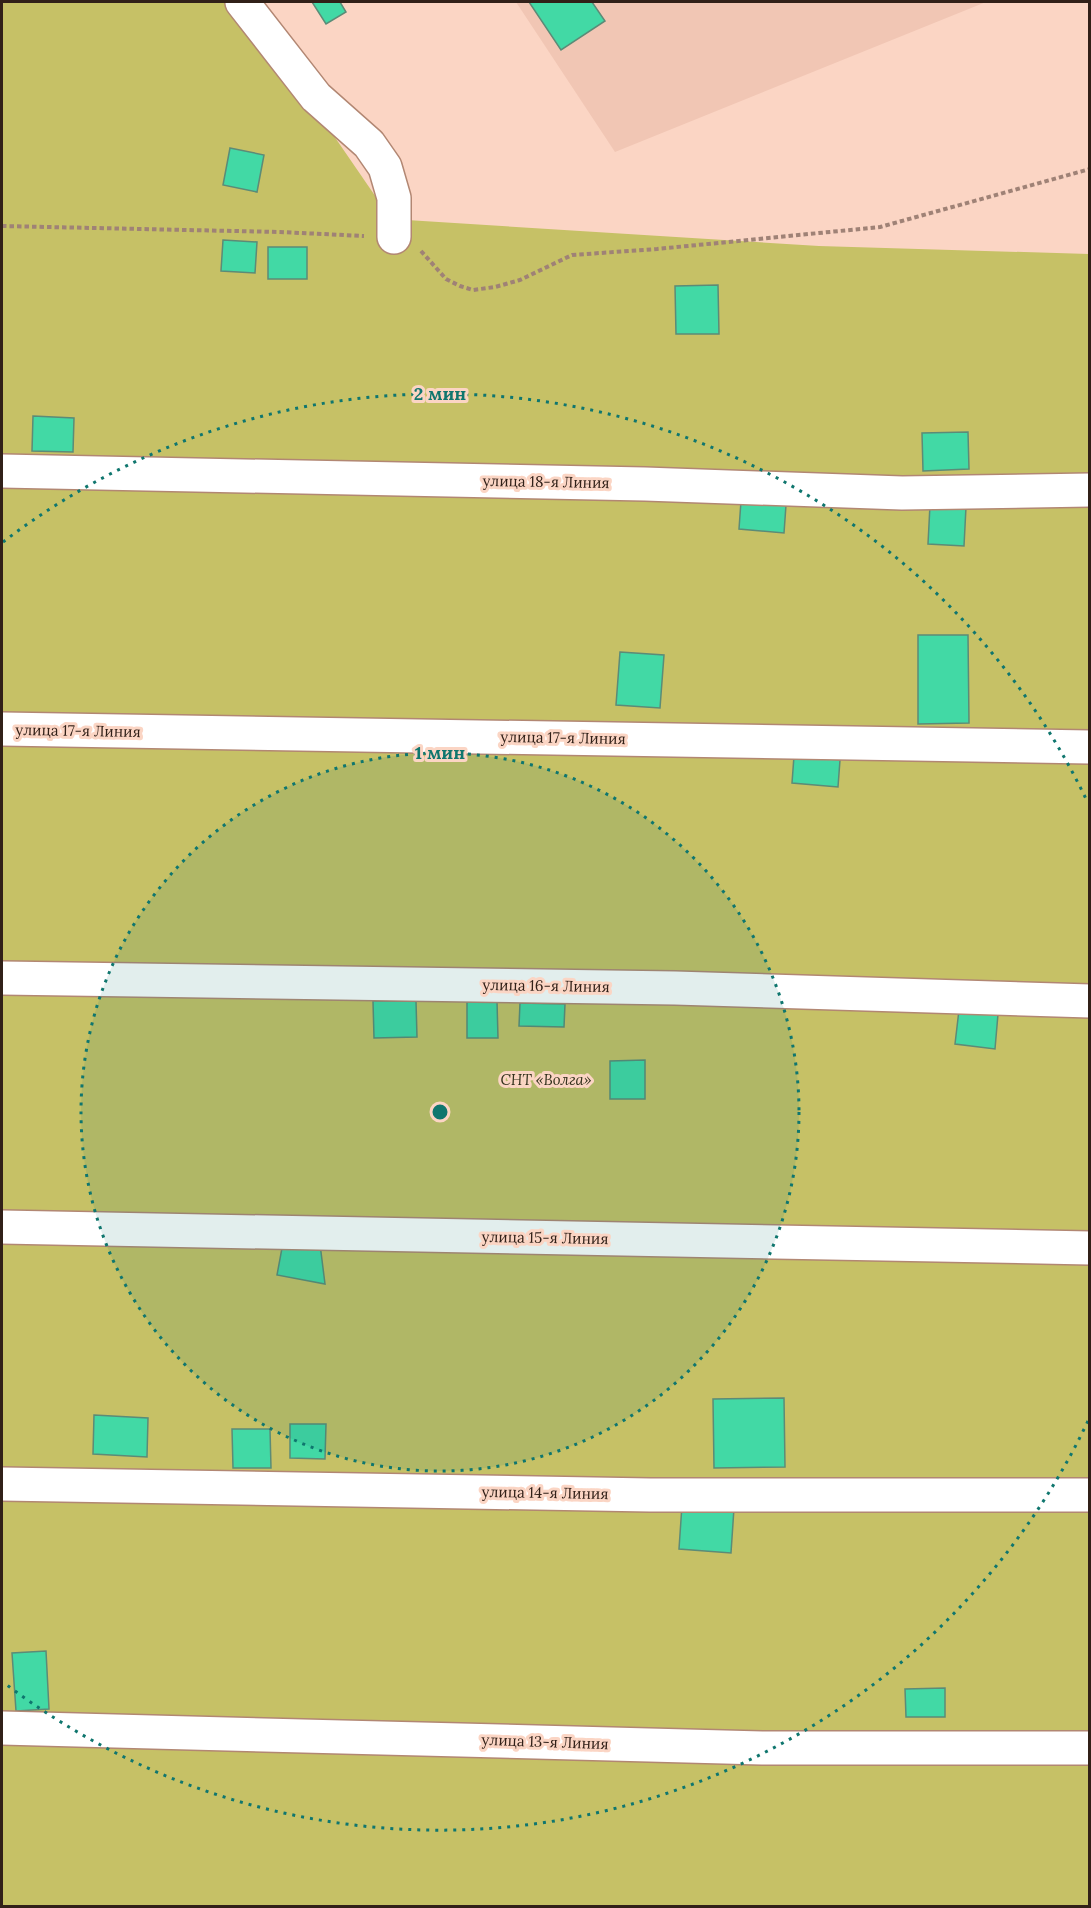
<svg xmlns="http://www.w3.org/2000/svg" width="1091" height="1908" font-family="Lora,serif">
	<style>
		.built { fill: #f1c6b4 }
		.green { fill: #c6c166 }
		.building { fill: #42d9a5; stroke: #5c8b77; stroke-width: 1.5 }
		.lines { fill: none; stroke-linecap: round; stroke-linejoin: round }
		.minor-casing { stroke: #b28773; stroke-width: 36 }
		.path { stroke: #9f8276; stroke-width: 4; stroke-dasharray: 4.5 3; stroke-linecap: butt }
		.minor { stroke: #fff; stroke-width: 33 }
		.ring { fill: none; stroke: #0f766e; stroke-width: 3; stroke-dasharray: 3 6 }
		.labels { text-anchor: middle; stroke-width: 6; stroke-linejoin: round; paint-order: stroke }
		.street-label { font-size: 15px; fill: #312018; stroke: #fbd5c4 }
		.park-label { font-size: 15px; font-style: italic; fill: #32311c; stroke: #fbd5c4 }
		.centre { fill: #0f766e; stroke: #fbd5c4; stroke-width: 3 }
		.ring-label { font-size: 18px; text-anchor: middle; font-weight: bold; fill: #0f766e; stroke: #fbd5c4; stroke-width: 6; stroke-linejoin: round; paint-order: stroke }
	</style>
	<rect width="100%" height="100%" fill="#fbd5c4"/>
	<!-- built -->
	<path class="built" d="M516 2H986L615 152Z"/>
	<!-- green -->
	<path class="green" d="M2 2H242L391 219 819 246 1089 254V1906H2Z"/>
	<!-- building -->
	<path class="building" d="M312 2H340L346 12 326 24Z
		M529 2H592L605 21 561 50Z
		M230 148 264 155 257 192 223 185Z
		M223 240 257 242 255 273 221 271Z
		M268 247H307V279H268Z
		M718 285 719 334H676L675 286Z
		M33 416 74 418 73 452 32 451Z
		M968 432 969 469 923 471 922 433Z
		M741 501 786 505 784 533 739 529Z
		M930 505 966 507 964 546 928 544Z
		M918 635H968L969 723 918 724Z
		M620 652 664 655 660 708 616 705Z
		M794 756 840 760 838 787 792 783Z
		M373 1001H416L417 1037 374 1038Z
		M467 1001H497L498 1038H467Z
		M520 1003 565 1004 564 1027 519 1026Z
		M959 1010 998 1014 995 1049 955 1044Z
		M645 1060V1099H610V1061Z
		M320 1244 325 1284 277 1275 282 1248Z
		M784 1398 785 1467 714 1468 713 1399Z
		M94 1415 148 1418 147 1457 93 1454Z
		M290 1424H326L325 1459 290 1458Z
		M232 1429H270L271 1468H233Z
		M682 1505 734 1508 731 1553 679 1549Z
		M46 1651 49 1709 16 1711 12 1653Z
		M945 1688V1717H906L905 1689Z"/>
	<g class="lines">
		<defs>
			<path id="minor" d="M242 2 316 97 369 144 385 167 394 198V237
				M2 471 645 484 902 493 1090 490
				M2 729 1090 747
				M2 978 675 988 1090 1001
				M2 1227 1090 1248
				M2 1484 650 1495H1090
				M2 1728 762 1748H1090"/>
		</defs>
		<!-- minor casing -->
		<use href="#minor" class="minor-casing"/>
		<!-- path -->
		<path class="path" d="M2 226 280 232 364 236
			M421 251 446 279 460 286 473 290 495 287 520 280 572 255 657 249 880 227 1090 169"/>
		<!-- minor -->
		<use href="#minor" class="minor"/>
	</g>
	<!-- distance rings -->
	<circle cx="440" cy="1112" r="359" fill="#0f766e" fill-opacity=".12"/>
	<g class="ring">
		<circle cx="440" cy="1112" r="359"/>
		<path d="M1088 1421A718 718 0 0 1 3 1682M3 542A718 718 0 0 1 1088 803"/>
	</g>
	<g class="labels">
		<!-- street labels -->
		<g class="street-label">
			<text transform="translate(546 482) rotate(1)" y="5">улица 18-я Линия</text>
			<text transform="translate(78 731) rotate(1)" y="5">улица 17-я Линия</text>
			<text transform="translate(563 738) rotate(1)" y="5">улица 17-я Линия</text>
			<text transform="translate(546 986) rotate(1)" y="5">улица 16-я Линия</text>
			<text transform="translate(545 1238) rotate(1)" y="5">улица 15-я Линия</text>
			<text transform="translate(545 1493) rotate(1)" y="5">улица 14-я Линия</text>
			<text transform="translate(545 1742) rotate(2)" y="5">улица 13-я Линия</text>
		</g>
		<!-- park labels -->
		<g class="park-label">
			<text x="546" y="1085">СНТ «Волга»</text>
		</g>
	</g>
	<circle cx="440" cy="1112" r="9" class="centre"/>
	<g class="ring-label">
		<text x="440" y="400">2 мин</text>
		<text x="440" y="759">1 мин</text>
	</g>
	<!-- border -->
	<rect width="1091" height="1908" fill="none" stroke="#312018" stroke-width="6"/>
</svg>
